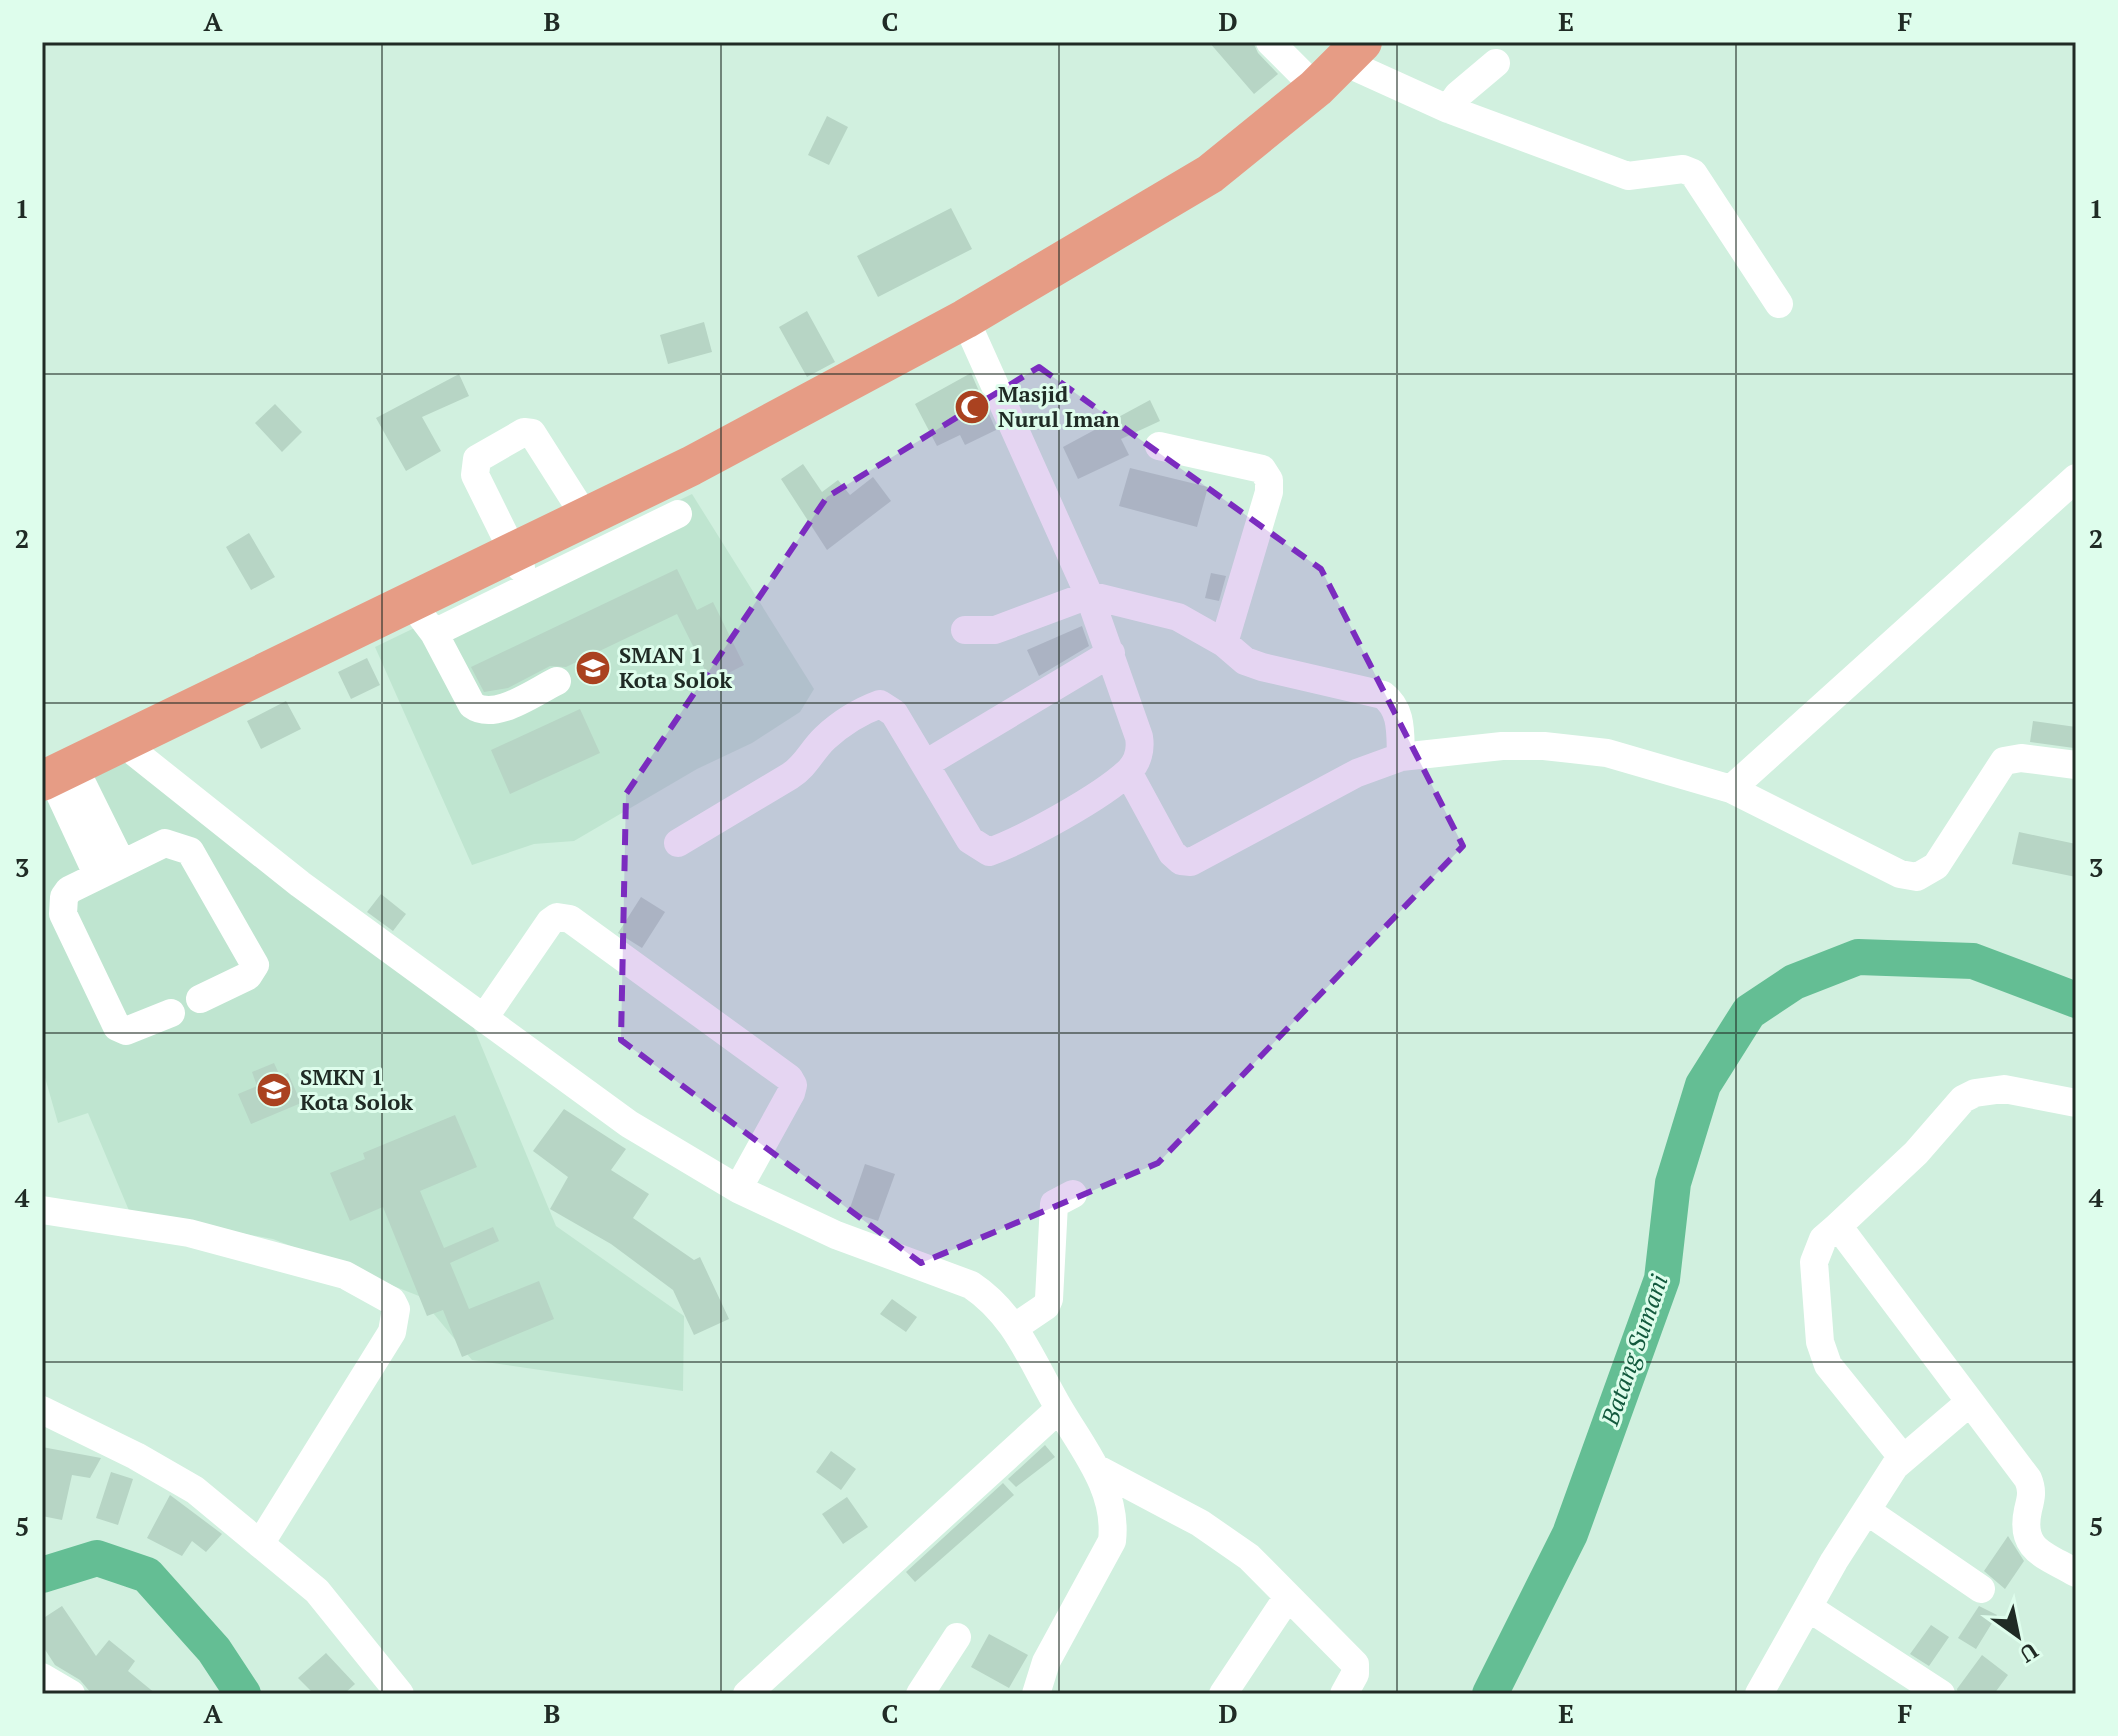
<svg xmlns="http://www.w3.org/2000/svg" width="2118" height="1736" font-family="'PT Serif',serif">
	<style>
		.built { fill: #bfe5d0 }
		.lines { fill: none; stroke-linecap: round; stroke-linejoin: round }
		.river { stroke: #64be94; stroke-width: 36 }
		.building { fill: #b7d5c5 }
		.minor { stroke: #fff; stroke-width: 28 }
		.highway { stroke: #e69c85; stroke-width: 40 }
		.marked { fill: #7b2cbf; fill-opacity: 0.2; stroke: #7b2cbf; stroke-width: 6; stroke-dasharray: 16 10; stroke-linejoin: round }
		.grid { fill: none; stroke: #202b25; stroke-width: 2; stroke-opacity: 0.55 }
		.labels { text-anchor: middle; stroke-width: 6; stroke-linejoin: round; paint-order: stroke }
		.poi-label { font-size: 22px; font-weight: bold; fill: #202b25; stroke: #defdec; text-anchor: start }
		.water-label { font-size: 24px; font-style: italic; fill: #12593d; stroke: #defdec }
		.neatline { fill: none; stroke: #202b25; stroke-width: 3 }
		.grid-label { font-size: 26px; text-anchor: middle; font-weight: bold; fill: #202b25 }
	</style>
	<rect width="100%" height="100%" fill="#d1f0df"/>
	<!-- built -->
	<path class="built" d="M692 494 814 689 800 712 752 743 697 769 574 841 534 844 472 865 375 647Z
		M126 754 471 1021 556 1226 684 1316 683 1391 472 1360 419 1296 273 1239 130 1213 88 1113 58 1123 42 1067V792Z"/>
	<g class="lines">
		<!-- river -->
		<path class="river" d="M42 1575 97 1558 147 1575 214 1650 243 1694
			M1490 1694 1570 1534 1662 1279 1673 1183 1703 1085 1749 1012 1794 982 1858 957 1973 961 2076 1000"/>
	</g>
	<!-- building -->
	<path class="building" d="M1209 42H1253L1258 53 1278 74 1254 94Z
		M827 116 848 127 829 165 808 155Z
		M951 208 972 249 878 297 857 256Z
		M807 311 835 362 807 377 779 327Z
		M704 322 712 352 668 364 660 335Z
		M971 373 996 430 965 445 960 435 937 446 915 404Z
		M459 374 469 396 422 417 441 451 406 471 376 418Z
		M1150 400 1160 421 1121 439 1129 455 1078 479 1063 447Z
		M275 404 302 432 282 452 255 423Z
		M803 464 822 492 838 480 850 495 873 477 891 501 827 550 781 479Z
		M1130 468 1208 487 1197 527 1119 506Z
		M249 533 275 577 251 590 226 547Z
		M677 569 697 610 713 602 744 665 711 682 677 614 566 667 550 666 508 688 484 692 471 667Z
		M1211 573 1226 576 1219 601 1205 598Z
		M1082 626 1089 646 1039 676 1027 650Z
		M367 658 380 685 351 699 338 672Z
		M286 701 301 729 261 749 247 721Z
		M580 709 600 753 510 794 491 750Z
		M2033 721 2076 727 2074 748 2030 742Z
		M2019 832 2076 844V877L2012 864Z
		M381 894 406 914 393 931 367 912Z
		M641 897 665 912 642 948 618 933Z
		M274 1063 280 1076 288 1073 301 1103 251 1124 238 1094 257 1086 252 1072Z
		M564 1109 626 1149 611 1170 649 1194 633 1218 694 1260 700 1257 729 1319 694 1335 673 1290 611 1244 550 1209 568 1177 533 1151Z
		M455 1115 477 1167 420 1191 444 1248 493 1227 499 1241 450 1263 469 1309 539 1281 554 1319 462 1357 443 1310 427 1316 383 1207 350 1221 330 1173 365 1159 363 1153Z
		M865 1164 895 1174 878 1221 849 1211Z
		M892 1299 917 1317 906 1332 880 1314Z
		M1045 1445 1055 1457 1016 1487 1008 1479Z
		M42 1447 101 1458 90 1478 72 1475 62 1520 42 1516Z
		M831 1451 856 1469 841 1490 816 1472Z
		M111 1472 133 1479 118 1525 96 1518Z
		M1003 1483 1014 1495 915 1582 906 1572Z
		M170 1495 222 1534 206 1552 192 1541 182 1556 147 1538Z
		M847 1497 868 1527 843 1544 822 1514Z
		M2008 1536 2024 1561 2005 1589 1984 1571Z
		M62 1606 96 1656 109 1640 135 1661 128 1671 156 1694H92L80 1680 55 1665 42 1645V1619Z
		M1979 1606 1997 1615 1976 1649 1958 1638Z
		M1931 1625 1949 1637 1929 1666 1910 1654Z
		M989 1634 1028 1655 1009 1688 971 1667Z
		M326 1653 355 1684 344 1694H314L298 1678Z
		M1982 1655 2008 1675 1994 1694H1958L1957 1689Z"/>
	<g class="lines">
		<!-- minor -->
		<path class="minor" d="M1270 42 1316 88
			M1342 61 1448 109 1458 95 1496 63
			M1448 109 1628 176 1683 169 1693 173 1779 304
			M1159 446 1262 469 1269 480V492L1224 643
			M521 568 475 475 477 459 524 432 532 433 586 518
			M412 604 434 633 678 514
			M965 630H995L1089 595 1178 617 1224 643 1245 661 1262 667 1383 695C1403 710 1400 734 1401 757
			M434 633 472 705C495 722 534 692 557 681
			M124 744 300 884 629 1124 738 1189 836 1235 971 1285C1016 1315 1032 1362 1059 1408 1083 1449 1118 1490 1112 1541L1046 1662 1036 1694
			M927 763 1111 653
			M74 767 121 862
			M1128 772 1172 853 1181 861 1191 862 1357 773 1401 757 1502 746H1544L1607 753 1731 789 1900 874 1917 877 1936 866 2004 761 2021 758 2076 765
			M52 777 97 874
			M1731 789 2076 478
			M678 843 790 776C806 766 812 750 825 738 840 724 861 711 880 704L894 713 970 840 989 852C1025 839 1102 797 1129 771 1138 762 1141 749 1139 737L1089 595 965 319
			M171 1013 126 1031 117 1027 63 914 64 897 69 890 165 843 190 851 255 965 248 976 200 999
			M484 1018 550 922 557 917 570 919 789 1078 793 1085 791 1093 738 1189
			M42 1210 189 1233 345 1275 392 1301 396 1309 392 1332 260 1544
			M1838 1226 1916 1153 1963 1099 1975 1093 2004 1089 2076 1103
			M1015 1327 1046 1306 1049 1299 1054 1204 1073 1194
			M42 1410 136 1456 195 1490 317 1591 400 1694
			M1902 1457 1828 1365 1820 1342 1814 1262 1823 1239 1838 1226 2028 1479C2033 1491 2031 1498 2028 1510 2019 1551 2046 1555 2076 1573
			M1098 1469 1200 1523 1249 1557 1355 1664V1674L1344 1694
			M1867 1511 1981 1589
			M1809 1608 1941 1694
			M42 1677 71 1694
			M747 1694 1059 1409
			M920 1694 957 1637
			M1223 1694 1287 1598
			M1759 1694 1834 1561 1895 1466 1970 1402"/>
		<!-- highway -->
		<path class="highway" d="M42 781 691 466 965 319 1210 174 1316 88 1362 42"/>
	</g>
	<!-- marked area -->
	<path class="marked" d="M1039 367 1321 569 1463 846 1158 1163 921 1263 621 1040 626 794 827 497Z"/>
	<!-- grid -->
	<path class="grid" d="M382 42V1694M721 42V1694M1059 42V1694M1397 42V1694M1736 42V1694M42 374H2076M42 703H2076M42 1033H2076M42 1362H2076"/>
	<!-- icons -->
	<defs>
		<symbol id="mosque-disc" viewBox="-11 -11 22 22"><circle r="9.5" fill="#aa4220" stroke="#defdec"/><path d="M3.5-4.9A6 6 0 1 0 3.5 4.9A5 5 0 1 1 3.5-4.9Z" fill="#fff"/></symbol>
		<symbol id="school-disc" viewBox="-11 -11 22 22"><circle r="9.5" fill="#aa4220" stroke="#defdec"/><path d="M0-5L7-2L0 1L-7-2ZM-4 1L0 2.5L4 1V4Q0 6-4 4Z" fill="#fff"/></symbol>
	</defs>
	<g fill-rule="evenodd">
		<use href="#mosque-disc" x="952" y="387" width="40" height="40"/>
		<use href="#school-disc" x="573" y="648" width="40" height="40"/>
		<use href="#school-disc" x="254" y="1070" width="40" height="40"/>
	</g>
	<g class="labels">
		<!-- poi labels -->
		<g class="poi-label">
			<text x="998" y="402">Masjid<tspan x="998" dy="25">Nurul Iman</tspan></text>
			<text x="619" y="663">SMAN 1<tspan x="619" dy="25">Kota Solok</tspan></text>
			<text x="300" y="1085">SMKN 1<tspan x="300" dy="25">Kota Solok</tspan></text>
		</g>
		<!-- water labels -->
		<g class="water-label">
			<text transform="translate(1635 1350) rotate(-71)" y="8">Batang Sumani</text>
		</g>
	</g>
	<!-- border -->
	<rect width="2118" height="1736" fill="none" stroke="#defdec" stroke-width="88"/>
	<!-- north arrow -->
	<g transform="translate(2018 1636) rotate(147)" stroke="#defdec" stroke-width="6" paint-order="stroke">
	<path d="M0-6L14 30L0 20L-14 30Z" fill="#202b25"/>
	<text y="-12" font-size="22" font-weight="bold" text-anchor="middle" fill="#202b25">U</text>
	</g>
	<rect x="44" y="44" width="2030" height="1648" class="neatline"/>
	<g class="grid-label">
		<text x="213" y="31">A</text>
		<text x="552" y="31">B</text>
		<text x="890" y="31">C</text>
		<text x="1228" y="31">D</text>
		<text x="1566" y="31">E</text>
		<text x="1905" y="31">F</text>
		<text x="22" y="218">1</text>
		<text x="2096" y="218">1</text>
		<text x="22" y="548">2</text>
		<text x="2096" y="548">2</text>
		<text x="22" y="877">3</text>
		<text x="2096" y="877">3</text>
		<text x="22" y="1207">4</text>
		<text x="2096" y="1207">4</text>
		<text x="22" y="1536">5</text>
		<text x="2096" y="1536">5</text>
		<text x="213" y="1723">A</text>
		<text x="552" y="1723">B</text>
		<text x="890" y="1723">C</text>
		<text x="1228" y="1723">D</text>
		<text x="1566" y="1723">E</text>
		<text x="1905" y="1723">F</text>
	</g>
</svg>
